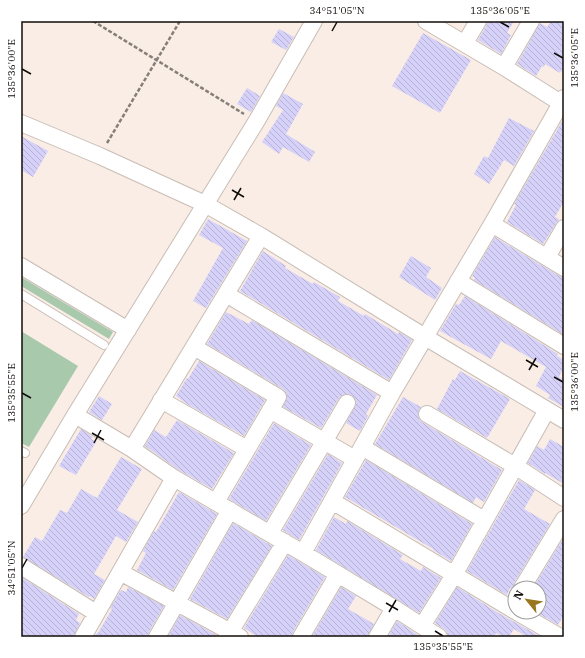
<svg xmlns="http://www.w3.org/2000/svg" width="585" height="658" font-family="'IBM Plex Serif',serif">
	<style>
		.green { fill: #a8c9ac }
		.building { fill: url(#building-back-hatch) }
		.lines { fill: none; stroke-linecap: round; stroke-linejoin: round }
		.service-casing { stroke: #c8bdb5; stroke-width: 10 }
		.minor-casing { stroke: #c8bdb5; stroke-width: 18 }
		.path { stroke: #867e79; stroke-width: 2.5; stroke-dasharray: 4 2; stroke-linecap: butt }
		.service { stroke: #fff; stroke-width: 8 }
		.minor { stroke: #fff; stroke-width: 16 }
		.ticks { fill: none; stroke: #100c09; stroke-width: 1.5 }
		.neatline { fill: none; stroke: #100c09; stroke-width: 1.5 }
		.ticks-label { font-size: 10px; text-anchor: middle; fill: #100c09 }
	</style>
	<defs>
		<pattern id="building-back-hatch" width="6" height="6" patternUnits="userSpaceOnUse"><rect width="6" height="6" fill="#d6d1f8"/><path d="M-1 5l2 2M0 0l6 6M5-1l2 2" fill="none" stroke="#b7b2d3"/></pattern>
	</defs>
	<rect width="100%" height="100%" fill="#f9ede6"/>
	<!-- green -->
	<path class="green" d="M21 277 113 332 109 339 21 286Z
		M21 331 78 366 29 447 21 443Z"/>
	<!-- building -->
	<path class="building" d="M487 21H514L507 33 511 35 501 54 478 40 486 26Z
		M551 21H564V67L560 73 545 64 544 67 542 66 536 76 517 64 540 23 547 27Z
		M279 29 294 37 286 50 271 42Z
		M423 33 471 60 440 113 392 86Z
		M247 88 260 96 251 112 237 104Z
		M283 93 303 104 286 134 315 152 309 162 283 147 279 154 262 142 283 110 276 106Z
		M509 118 534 131 514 166 504 160 489 184 474 174 484 156 488 158Z
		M564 118V201L555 217 559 219 543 244 507 222 516 205 514 204Z
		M21 136 48 151 33 177 21 170Z
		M208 219 247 241 206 308 193 301 223 248 199 235Z
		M495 237 559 276 564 277V335L474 280 475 278 472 276Z
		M263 251 286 266 285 268 313 284 314 282 340 297 338 301 364 316 365 314 398 334 399 332 412 340 389 380 240 291Z
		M411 256 431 268 426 277 442 288 435 300 399 277Z
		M465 296 558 354 557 356 564 360V366L559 377 564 380V407L548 398 550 395 536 386 546 367 501 341 491 359 440 331 456 304 459 305Z
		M226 312 249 324 252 320 377 395 366 414 368 416 360 431 346 423 356 403 355 399 351 395 347 394 343 395 339 398 321 428 283 407 287 397 286 392 283 389 207 344Z
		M199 361 265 400 244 436 187 404 176 396 187 378 188 379Z
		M460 371 510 399 487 438 437 409 453 379 455 380Z
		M99 396 112 404 102 420 89 412Z
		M403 397 421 407 418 414 419 419 422 422 502 470 484 502 476 497 473 503 375 444Z
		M177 420 234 453 212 489 179 470 145 446 154 430 166 437Z
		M274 423 311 445 266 521 229 499Z
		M81 429 93 437 91 439 96 442 76 475 59 466Z
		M550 439 564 447V484L545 473V474L528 463 537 446 544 450Z
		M328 454 342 463 299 540 283 530Z
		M121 457 142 469 117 510 138 522 126 542 116 536 94 574 105 580 94 599 90 596 89 597 23 557 35 537 42 541 60 510 67 513 81 489 97 498Z
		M366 460 472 524 451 561 433 550V549L345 497Z
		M519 480 535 490 524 509 550 524 514 583 513 588H510L507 595 467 571Z
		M179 492 217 514 173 590 137 570 146 553 143 551 154 531 156 532Z
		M334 517 346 524 347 521 403 555 400 559 421 571 423 567 441 578 419 613 316 550Z
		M233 523 272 546 227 619 190 599Z
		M564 537V615L558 625 536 612H539V588H533Z
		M288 555 325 577 293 632 292 637H258L244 628Z
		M21 577 79 614 76 620 80 623 74 637H21Z
		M128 587 164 606 149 632 148 637H94L97 633H98L112 609 110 608 121 590 126 592Z
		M341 587 356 596 348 609 374 624 368 637H312Z
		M457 587 497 612 541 637H527L514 629 509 637H504L496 633 493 637H448L447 632 444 629 435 623Z
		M180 615 216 635 214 637H168Z
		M397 621 421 637H388Z"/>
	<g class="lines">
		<defs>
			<path id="service" d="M21 294 104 345
				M21 451 25 453"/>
			<path id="minor" d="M426 21 504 67 564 105
				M465 43 478 21
				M504 67 531 21
				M21 123 100 156 205 204 261 236 425 337 564 420
				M492 224 564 268
				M547 257 564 228
				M21 266 128 330
				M458 281 564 346
				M226 294 392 393
				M194 347 278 397 216 502
				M161 400 247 449
				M270 410 355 459
				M427 414 515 466 564 498
				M75 415 132 449 174 478 303 553 394 608 439 637
				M362 447 484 520
				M132 449 261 236
				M332 501 515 611
				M21 506 75 415 256 122 314 21
				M270 533 347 403
				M303 553 392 393 492 224 564 98
				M21 566 96 613
				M120 572 240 637
				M522 588 564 519
				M517 612 560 637
				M422 626 454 575 547 410
				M83 637 174 478
				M157 637 230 510
				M227 637 285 542
				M301 637 338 574
				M377 637 394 608"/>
		</defs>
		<!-- service casing -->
		<use href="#service" class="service-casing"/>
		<!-- minor casing -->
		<use href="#minor" class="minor-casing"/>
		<!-- path -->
		<path class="path" d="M93 21 244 114
			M107 143 180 21"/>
		<!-- service -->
		<use href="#service" class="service"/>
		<!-- minor -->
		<use href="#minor" class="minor"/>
	</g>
	<!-- ticks -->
	<path class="ticks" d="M500 22 509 27M332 31 337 22M554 53 563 58M22 69 31 74M232 190 244 197M234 200 241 188M526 360 538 367M529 370 536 358M554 377 563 382M22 393 31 398M92 433 104 440M94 443 101 430M22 568 27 559M386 603 398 610M389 612 396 600M435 631 443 636"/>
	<!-- border -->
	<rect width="585" height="658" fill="none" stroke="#ffffff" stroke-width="44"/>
	<!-- north arrow -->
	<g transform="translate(527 600) rotate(300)"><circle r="19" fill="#ffffff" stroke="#9f9e9d"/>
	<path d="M0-3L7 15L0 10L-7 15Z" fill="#9a7621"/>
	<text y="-6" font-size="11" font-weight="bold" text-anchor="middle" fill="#100c09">N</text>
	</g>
	<rect x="22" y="22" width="541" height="614" class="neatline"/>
	<g class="ticks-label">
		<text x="337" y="14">34°51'05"N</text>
		<text x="500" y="14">135°36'05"E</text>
		<text transform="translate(574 58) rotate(-90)" y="4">135°36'05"E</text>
		<text transform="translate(11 69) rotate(-90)" y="4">135°36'00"E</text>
		<text transform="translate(574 382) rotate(-90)" y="4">135°36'00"E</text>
		<text transform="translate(11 393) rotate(-90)" y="4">135°35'55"E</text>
		<text transform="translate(11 568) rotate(-90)" y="4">34°51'05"N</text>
		<text x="443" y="650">135°35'55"E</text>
	</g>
</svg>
